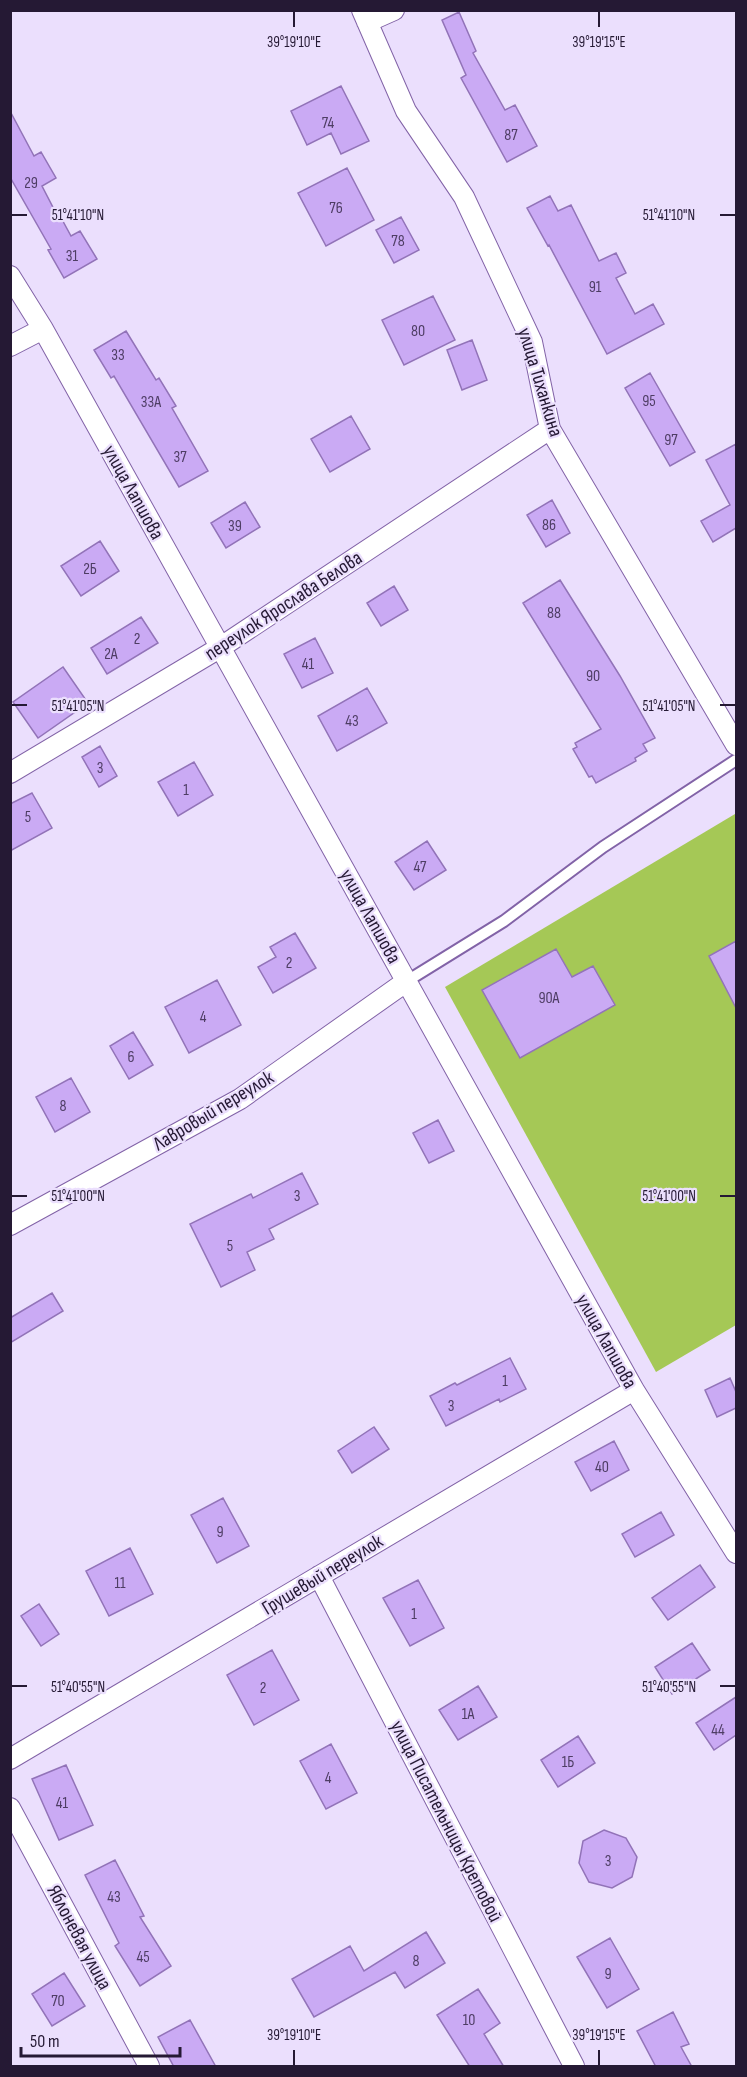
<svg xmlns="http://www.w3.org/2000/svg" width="747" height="2077" font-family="'Sofia Sans Condensed',sans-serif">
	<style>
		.green { fill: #a5c856 }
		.building { fill: #caaaf4; stroke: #9273b8; stroke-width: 1.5 }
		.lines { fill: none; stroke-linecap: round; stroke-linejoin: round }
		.service-casing { stroke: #8263a7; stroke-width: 14 }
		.minor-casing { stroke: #8263a7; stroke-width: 22 }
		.service { stroke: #fff; stroke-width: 10 }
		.minor { stroke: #fff; stroke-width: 20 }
		.ticks { fill: none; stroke: #251934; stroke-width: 2 }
		.labels { text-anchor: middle; stroke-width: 4.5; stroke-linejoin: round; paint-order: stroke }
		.number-label { font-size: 16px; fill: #4e3d64 }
		.street-label { font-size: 20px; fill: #251934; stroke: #ebdffd }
		.ticks-label { font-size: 15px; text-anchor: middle; fill: #251934; stroke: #ebdffd; stroke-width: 4.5; stroke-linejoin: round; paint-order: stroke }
	</style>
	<rect width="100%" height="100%" fill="#ebdffd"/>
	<!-- green -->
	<path class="green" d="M735 814 736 817V1325L656 1372 445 987Z"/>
	<!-- building -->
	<path class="building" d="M459 12 476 51 473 53 505 110 515 105 537 146 507 162 461 78 466 75 442 20Z
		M341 86 369 141 341 154 331 133 307 145 291 111Z
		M10 111 34 156 41 152 56 178 42 186 57 215 59 214 71 236 80 231 97 259 64 278 48 250 51 249 10 177Z
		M347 168 374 220 326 246 298 193Z
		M550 196 558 211 571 205 599 261 616 253 626 273 616 278 635 314 653 304 664 324 607 354 549 245 548 246 527 208Z
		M401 217 419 250 394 263 376 230Z
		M433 296 455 340 404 365 382 320Z
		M126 331 156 380 159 378 176 406 172 408 208 471 179 487 114 376 111 378 94 350Z
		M472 340 487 380 462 390 447 350Z
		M650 373 695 452 670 466 625 388Z
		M351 416 370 449 330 472 311 439Z
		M736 444V528L713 542 701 521 730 505 706 460Z
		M552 500 570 533 546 547 527 515Z
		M245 502 260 527 226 548 211 523Z
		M100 541 119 571 81 596 61 566Z
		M560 580 620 676 655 738 643 744 647 751 635 758 636 761 596 783 592 776 589 777 573 749 577 747 575 743 601 729 523 603Z
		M394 586 408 610 381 626 367 603Z
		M141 617 158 643 107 674 91 648Z
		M315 638 333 673 302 688 284 654Z
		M63 667 88 703 38 738 13 702Z
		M367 688 387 723 337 751 318 716Z
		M100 746 117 776 99 787 82 757Z
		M194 762 213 795 178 816 158 782Z
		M32 793 52 828 10 851V804Z
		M427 841 446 870 414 890 395 862Z
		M295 933 316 968 273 993 258 967 276 957 270 947Z
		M736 941V1008L709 956Z
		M556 949 572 977 593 966 615 1005 520 1058 482 990Z
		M217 980 241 1025 189 1053 165 1007Z
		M133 1032 153 1065 129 1079 110 1046Z
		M71 1078 90 1112 55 1132 36 1097Z
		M438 1120 454 1151 429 1163 413 1133Z
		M302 1173 318 1204 269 1229 274 1239 247 1252 255 1270 221 1287 190 1224 251 1194 253 1198Z
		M52 1293 63 1311 10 1343V1318Z
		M510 1358 526 1389 500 1402 499 1399 446 1426 430 1396 455 1383 457 1385Z
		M730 1378 736 1392V1408L717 1417 705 1390Z
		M374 1427 389 1449 352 1473 338 1451Z
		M614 1441 629 1470 591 1491 575 1462Z
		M223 1498 249 1546 217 1563 191 1515Z
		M661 1512 674 1535 635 1557 622 1534Z
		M130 1548 153 1594 109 1616 86 1571Z
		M700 1565 715 1587 668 1620 652 1598Z
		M418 1580 444 1628 410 1646 383 1598Z
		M39 1604 59 1634 41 1646 21 1616Z
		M692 1643 710 1670 672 1694 655 1667Z
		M272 1650 299 1700 254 1725 227 1675Z
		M478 1686 497 1717 458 1740 439 1710Z
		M736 1697V1735L714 1750 696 1723Z
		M578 1736 595 1763 558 1787 541 1760Z
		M331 1744 357 1793 326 1809 300 1761Z
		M66 1765 93 1825 59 1840 32 1779Z
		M604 1830 626 1838 637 1857 632 1877 612 1888 589 1882 579 1863 583 1841Z
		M115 1860 144 1916 140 1917 171 1966 140 1986 115 1946 119 1943 85 1875Z
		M426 1932 445 1963 405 1988 395 1972 314 2017 292 1979 350 1946 364 1971Z
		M610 1938 639 1989 607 2008 577 1957Z
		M64 1973 85 2006 52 2026 32 1994Z
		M478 1989 500 2023 484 2034 504 2067H470L437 2015Z
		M673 2012 689 2044 681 2047 692 2067H656L637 2031Z
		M190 2020 216 2067H174L158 2037Z"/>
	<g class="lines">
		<defs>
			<path id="service" d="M407 981 504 921 603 847 736 760"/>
			<path id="minor" d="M362 10 406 111 464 197 532 342 550 429 736 745
				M367 22 394 10
				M10 276 43 329 634 1390 736 1553
				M10 346 43 329
				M10 773 221 647 550 429
				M10 1225 240 1099 407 981
				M319 1576 574 2066
				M10 1759 634 1390
				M10 1808 149 2066"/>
		</defs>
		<!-- service casing -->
		<use href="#service" class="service-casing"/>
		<!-- minor casing -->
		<use href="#minor" class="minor-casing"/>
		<!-- service -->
		<use href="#service" class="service"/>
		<!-- minor -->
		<use href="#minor" class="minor"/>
	</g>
	<!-- ticks -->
	<path class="ticks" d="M294 12V27M599 12V27M12 215H27M720 215H735M12 705H27M720 705H735M12 1196H27M720 1196H735M12 1686H27M720 1686H735M294 2050V2065M599 2050V2065"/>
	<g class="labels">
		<!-- number labels -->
		<g class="number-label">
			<text x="328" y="128">74</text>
			<text x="511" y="140">87</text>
			<text x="31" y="188">29</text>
			<text x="336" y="213">76</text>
			<text x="398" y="246">78</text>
			<text x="72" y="261">31</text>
			<text x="595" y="292">91</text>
			<text x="418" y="336">80</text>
			<text x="118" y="360">33</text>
			<text x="649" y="406">95</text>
			<text x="151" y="407">33А</text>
			<text x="671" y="445">97</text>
			<text x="180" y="462">37</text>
			<text x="549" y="530">86</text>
			<text x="235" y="531">39</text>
			<text x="90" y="574">2Б</text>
			<text x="554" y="618">88</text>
			<text x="137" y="644">2</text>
			<text x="111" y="659">2А</text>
			<text x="308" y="669">41</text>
			<text x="593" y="681">90</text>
			<text x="352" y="726">43</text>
			<text x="100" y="773">3</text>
			<text x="186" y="795">1</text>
			<text x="28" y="822">5</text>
			<text x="420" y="872">47</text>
			<text x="289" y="968">2</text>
			<text x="549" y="1003">90А</text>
			<text x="203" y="1022">4</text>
			<text x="131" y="1062">6</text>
			<text x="63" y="1111">8</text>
			<text x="297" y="1201">3</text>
			<text x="230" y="1251">5</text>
			<text x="505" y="1386">1</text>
			<text x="451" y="1411">3</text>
			<text x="602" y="1472">40</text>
			<text x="220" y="1537">9</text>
			<text x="120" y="1588">11</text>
			<text x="414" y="1619">1</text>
			<text x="263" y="1693">2</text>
			<text x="468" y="1719">1А</text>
			<text x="718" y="1735">44</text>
			<text x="568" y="1767">1Б</text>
			<text x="328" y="1783">4</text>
			<text x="62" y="1808">41</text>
			<text x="608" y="1866">3</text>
			<text x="114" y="1902">43</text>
			<text x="143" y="1962">45</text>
			<text x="416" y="1966">8</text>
			<text x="608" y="1979">9</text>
			<text x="58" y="2006">70</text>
			<text x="469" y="2025">10</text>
		</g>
		<!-- street labels -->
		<g class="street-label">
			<text transform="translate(541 382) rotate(73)" y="7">улица Тиханкина</text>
			<text transform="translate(134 492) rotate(61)" y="7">улица Лапшова</text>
			<text transform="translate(283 605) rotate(-33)" y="7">переулок Ярослава Белова</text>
			<text transform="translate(371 916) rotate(61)" y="7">улица Лапшова</text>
			<text transform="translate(213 1110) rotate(-31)" y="7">Лавровый переулок</text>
			<text transform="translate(607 1341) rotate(61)" y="7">улица Лапшова</text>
			<text transform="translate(322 1574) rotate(-31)" y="7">Грушевый переулок</text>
			<text transform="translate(447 1821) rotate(63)" y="7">улица Писательницы Кретовой</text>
			<text transform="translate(80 1937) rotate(62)" y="7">Яблоневая улица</text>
		</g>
	</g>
	<g class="ticks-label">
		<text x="294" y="47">39°19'10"E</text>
		<text x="599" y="47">39°19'15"E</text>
		<text x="78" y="220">51°41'10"N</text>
		<text x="669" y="220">51°41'10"N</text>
		<text x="78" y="711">51°41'05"N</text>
		<text x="669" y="711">51°41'05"N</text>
		<text x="78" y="1201">51°41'00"N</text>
		<text x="669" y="1201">51°41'00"N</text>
		<text x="78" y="1692">51°40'55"N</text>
		<text x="669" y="1692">51°40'55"N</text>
		<text x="294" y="2040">39°19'10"E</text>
		<text x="599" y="2040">39°19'15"E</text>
	</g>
	<!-- border -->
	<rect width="747" height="2077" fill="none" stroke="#251934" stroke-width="24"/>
	<!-- scale -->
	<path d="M21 2047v9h159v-9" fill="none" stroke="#251934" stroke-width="3"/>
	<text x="30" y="2047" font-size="18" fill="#251934" stroke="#ebdffd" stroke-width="4.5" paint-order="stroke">50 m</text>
</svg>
